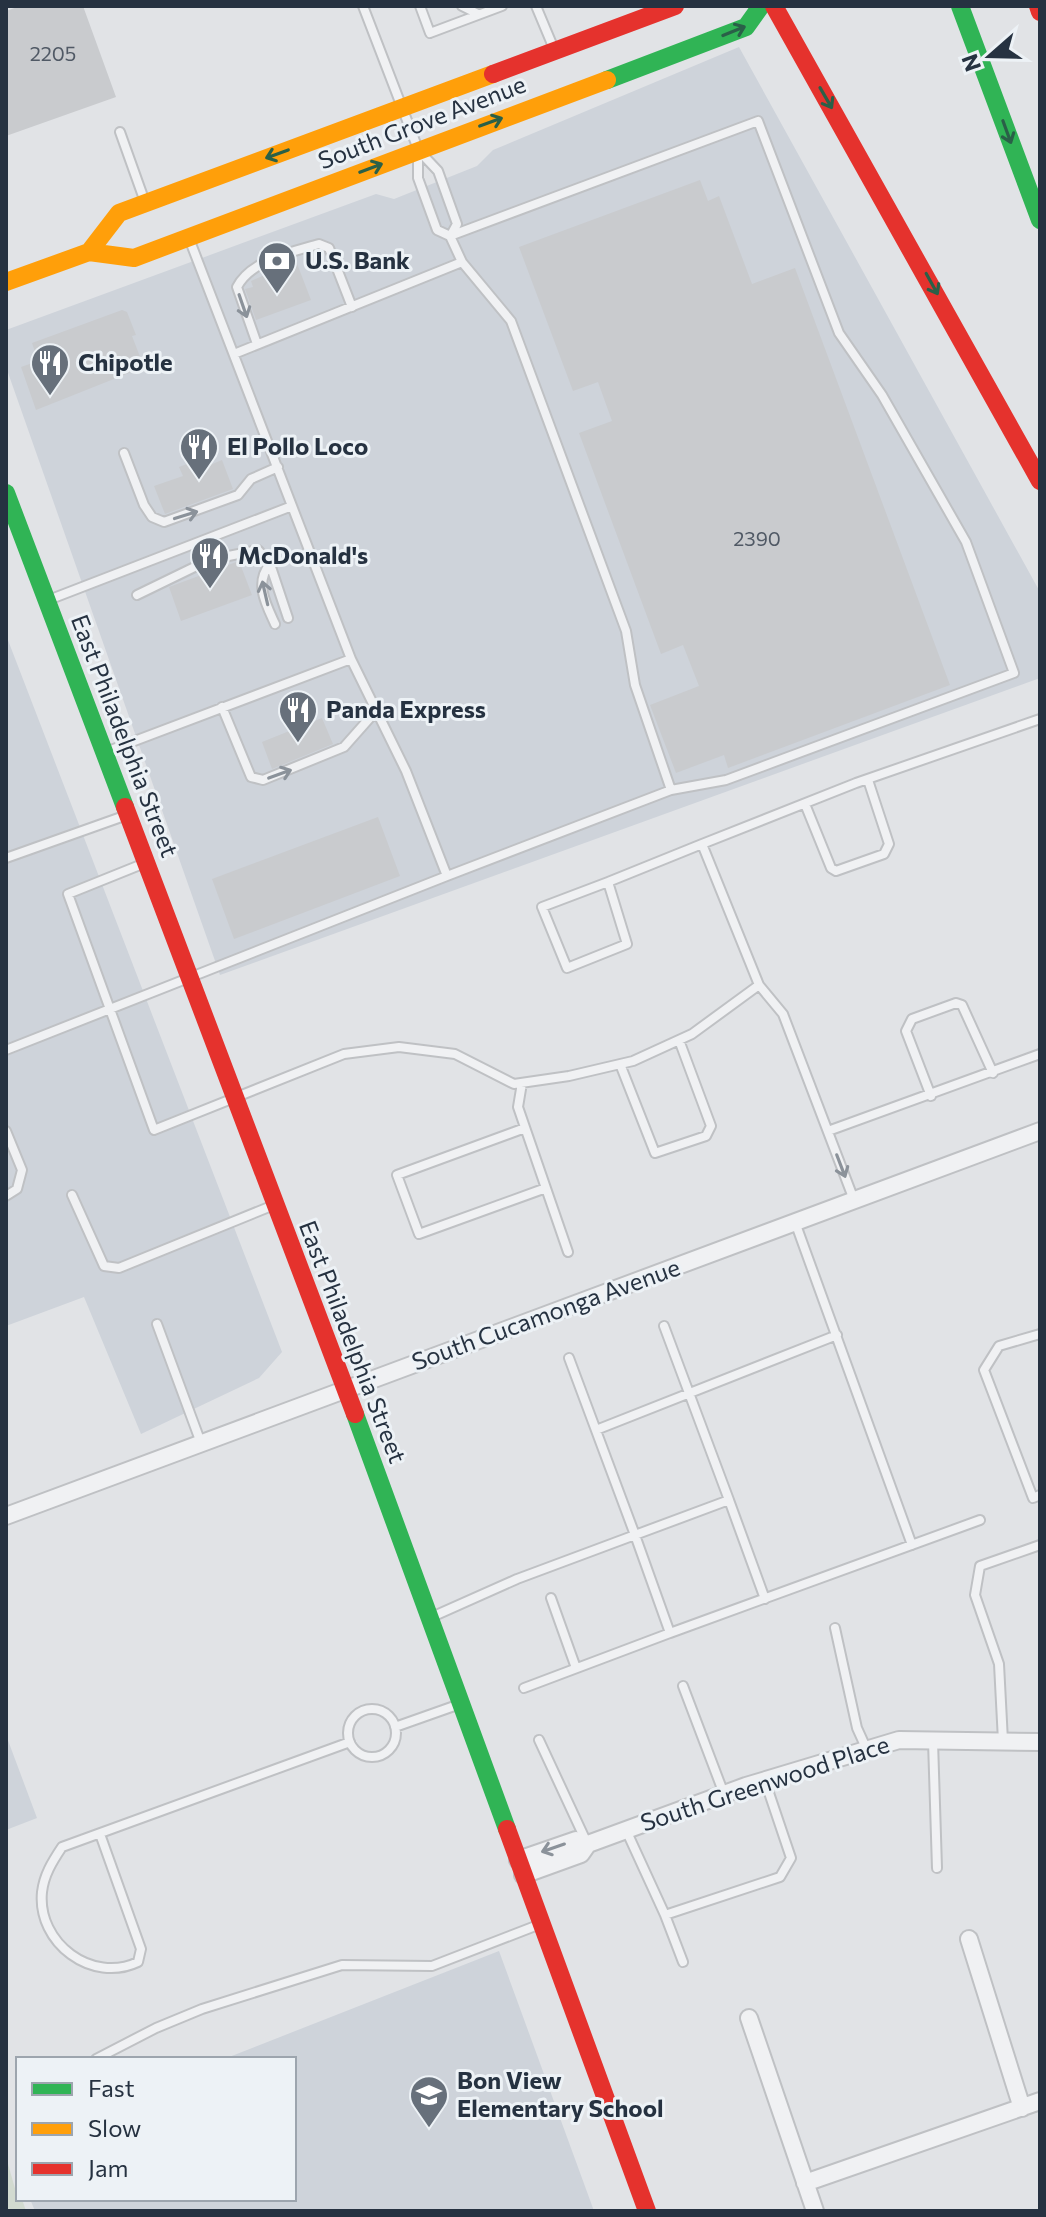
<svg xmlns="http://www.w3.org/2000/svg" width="1046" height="2217" font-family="Commissioner,sans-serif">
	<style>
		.built { fill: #ced3da }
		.green { fill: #d2dad0 }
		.building { fill: #c9cbce }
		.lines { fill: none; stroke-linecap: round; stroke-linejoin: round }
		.lane-casing { stroke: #bfc1c4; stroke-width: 12 }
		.street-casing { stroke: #bfc1c4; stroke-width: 20 }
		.lane { stroke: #f0f1f3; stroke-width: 8 }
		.street { stroke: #f0f1f3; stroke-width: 16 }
		.fast { stroke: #30b455; stroke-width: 18 }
		.slow { stroke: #ff9f0a; stroke-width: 18 }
		.jam { stroke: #e5322d; stroke-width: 18 }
		.oneway { stroke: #2a6048 }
		.oneway2 { stroke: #8b929a }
		.labels { text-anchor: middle; stroke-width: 6; stroke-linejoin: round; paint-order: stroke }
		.number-label { font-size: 20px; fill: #505965 }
		.street-label { font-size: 24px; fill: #263241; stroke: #edf2f6 }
		.poi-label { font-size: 24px; font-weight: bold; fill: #263241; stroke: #edf2f6; text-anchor: start }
	</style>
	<rect width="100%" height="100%" fill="#e1e3e6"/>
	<!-- built -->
	<path class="built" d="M739 47 1040 592V678L220 975 6 367V330L376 194 394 199 477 166 493 150Z
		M6 635 282 1352 259 1378 141 1434 84 1297 6 1326Z
		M6 1735 37 1818 6 1830Z
		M499 1951 594 2211H35L30 2199H294V2059H224Z"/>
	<!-- green -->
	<path class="green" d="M6 2157 18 2199H22L26 2211H6Z"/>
	<!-- building -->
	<path class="building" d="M20 6H83L116 97 6 136V11Z
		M700 180 708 201 719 196 752 284 795 268 950 685 728 768 724 755 676 773 650 705 699 686 683 645 661 654 579 433 612 421 598 382 573 391 519 247Z
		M296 261 311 300 256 320 245 289 253 287 251 281Z
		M122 310 127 312 136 335 132 336 144 367 36 410 21 367 38 361 32 343Z
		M208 456 210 465 222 460 233 489 165 514 154 486 183 476 179 467Z
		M239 561 252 595 181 621 169 587Z
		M322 718 333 744 272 769 262 742Z
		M378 817 400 876 234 939 212 879Z"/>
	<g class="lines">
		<defs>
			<path id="lane" d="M363 6 418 149V178L437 230 450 236 758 121 839 333 882 395 966 542 1014 673 726 780 671 790 447 876
				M420 6 430 33 502 6
				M462 6 478 14
				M536 6 554 49
				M120 132 145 202
				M420 152 438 171 457 224 451 235
				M450 236 462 262 511 321 626 631 635 685 671 790
				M257 344 237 287C251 260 292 252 319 244L329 248 352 307
				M234 354 462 262
				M124 453 144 505 152 517 164 522 238 495 251 479 278 467
				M270 564C254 583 266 604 275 624
				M137 595 209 560 258 550 270 564 288 618
				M51 599 292 506 190 241
				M222 707 251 777 263 780 344 747 375 712
				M108 751 351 659 292 506
				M805 804 831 868 836 871 884 854 889 844 868 780
				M6 858 127 815
				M145 863 68 894 154 1130 344 1054 399 1047 455 1054 514 1084 569 1076 633 1061 692 1034 759 985 783 1014 854 1200
				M608 882 542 907 567 968 627 944 608 882 702 844
				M759 985 702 844 856 783 1040 719
				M6 1050 447 876 406 771 351 659
				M620 1064 655 1153 706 1136 711 1126 679 1040
				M522 1083 518 1107 568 1252
				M931 1096 906 1031 912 1019 956 1003 962 1005 993 1073
				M525 1128 397 1175 419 1234 546 1188
				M6 1131 22 1170 17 1189 6 1196
				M828 1131 1040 1054
				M72 1195 104 1266 119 1268 274 1205
				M795 1222 912 1545
				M157 1324 201 1443
				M1040 1334 999 1346 984 1370 1033 1498 1040 1495
				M569 1358 635 1535 729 1500 664 1326
				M596 1430 837 1335
				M729 1500 765 1599
				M551 1598 576 1668
				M434 1616 517 1579 635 1535 670 1633 980 1520
				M835 1628 857 1728 867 1750
				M683 1686 724 1794
				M524 1688 670 1633
				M348 1733a24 24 0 1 1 48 0a24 24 0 1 1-48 0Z
				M395 1727 460 1704
				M539 1740 586 1841
				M933 1741 937 1868
				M1003 1741 999 1664 975 1595 980 1566 1040 1545
				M626 1830 665 1915 780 1877 791 1858 765 1781
				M100 1834 141 1949 138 1962C92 1984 37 1943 42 1892 44 1875 52 1862 62 1847L350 1742
				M665 1915 683 1962
				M96 2059 156 2028 202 2009 342 1965 432 1966 538 1925"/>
			<path id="street" d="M6 1516 1040 1131
				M518 1860 576 1840 588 1844
				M523 1875 581 1854 588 1844 746 1786 899 1740 1040 1742
				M969 1939 1022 2108
				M749 2018 815 2211
				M805 2183 1040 2101"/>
		</defs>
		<!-- lane casing -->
		<use href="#lane" class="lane-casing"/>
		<!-- street casing -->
		<use href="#street" class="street-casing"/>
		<!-- lane -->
		<use href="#lane" class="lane"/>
		<!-- street -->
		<use href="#street" class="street"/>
		<!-- fast -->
		<path class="fast" d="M960 6 1040 220
			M607 80 746 27 761 6
			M6 493 125 807
			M355 1414 507 1829"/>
		<!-- slow -->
		<path class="slow" d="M89 252 119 213 493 74
			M6 282 89 252 134 258 607 80"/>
		<!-- jam -->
		<path class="jam" d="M774 6 1040 481
			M1038 6 1040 12
			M493 74 675 6
			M125 807 355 1414
			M507 1829 647 2211"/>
	</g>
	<!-- one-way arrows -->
	<defs><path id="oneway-shaft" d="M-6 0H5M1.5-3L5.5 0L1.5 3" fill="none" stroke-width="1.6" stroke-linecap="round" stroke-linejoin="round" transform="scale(2)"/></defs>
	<g class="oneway">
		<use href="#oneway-shaft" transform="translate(734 31) rotate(-22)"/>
		<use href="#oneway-shaft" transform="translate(826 98) rotate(60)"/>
		<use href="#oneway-shaft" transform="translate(491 122) rotate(-20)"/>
		<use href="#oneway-shaft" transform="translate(1007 132) rotate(70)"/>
		<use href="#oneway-shaft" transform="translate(277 154) rotate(160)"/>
		<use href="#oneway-shaft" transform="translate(371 168) rotate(-21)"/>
		<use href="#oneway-shaft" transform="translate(932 284) rotate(61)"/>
	</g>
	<g class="oneway2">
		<use href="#oneway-shaft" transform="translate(243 306) rotate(71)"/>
		<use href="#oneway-shaft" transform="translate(186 515) rotate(-17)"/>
		<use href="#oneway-shaft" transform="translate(265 593) rotate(-103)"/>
		<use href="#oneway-shaft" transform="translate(280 774) rotate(-20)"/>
		<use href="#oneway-shaft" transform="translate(841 1166) rotate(69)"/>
		<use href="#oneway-shaft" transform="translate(553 1848) rotate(161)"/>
	</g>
	<!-- icons -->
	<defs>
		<symbol id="bank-pin" viewBox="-11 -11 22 30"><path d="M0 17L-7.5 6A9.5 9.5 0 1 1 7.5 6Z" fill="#67707b" stroke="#edf2f6"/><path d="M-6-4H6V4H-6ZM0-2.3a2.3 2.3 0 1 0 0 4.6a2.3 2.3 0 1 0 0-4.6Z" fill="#fff"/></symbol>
		<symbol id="restaurant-pin" viewBox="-11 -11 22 30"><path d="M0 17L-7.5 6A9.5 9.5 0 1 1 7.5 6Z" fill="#67707b" stroke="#edf2f6"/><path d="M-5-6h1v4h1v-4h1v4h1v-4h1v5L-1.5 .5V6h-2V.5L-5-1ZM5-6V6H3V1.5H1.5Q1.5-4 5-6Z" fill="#fff"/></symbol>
		<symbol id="school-pin" viewBox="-11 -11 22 30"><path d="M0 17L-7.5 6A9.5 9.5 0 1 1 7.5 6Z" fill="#67707b" stroke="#edf2f6"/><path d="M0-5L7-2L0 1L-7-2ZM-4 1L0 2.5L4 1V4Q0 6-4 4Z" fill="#fff"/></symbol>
	</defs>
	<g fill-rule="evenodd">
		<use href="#bank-pin" x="255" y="239" width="44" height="60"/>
		<use href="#restaurant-pin" x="28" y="341" width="44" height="60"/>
		<use href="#restaurant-pin" x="177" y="425" width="44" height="60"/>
		<use href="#restaurant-pin" x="188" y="534" width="44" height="60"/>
		<use href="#restaurant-pin" x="276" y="688" width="44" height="60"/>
		<use href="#school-pin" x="407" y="2073" width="44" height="60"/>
	</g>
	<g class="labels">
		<!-- number labels -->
		<g class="number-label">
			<text x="53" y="61">2205</text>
			<text x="757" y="546">2390</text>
		</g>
		<!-- street labels -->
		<g class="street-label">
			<text transform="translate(422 123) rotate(-21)" y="8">South Grove Avenue</text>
			<text transform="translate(124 736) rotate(69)" y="8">East Philadelphia Street</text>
			<text transform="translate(546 1315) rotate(-20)" y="8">South Cucamonga Avenue</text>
			<text transform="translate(352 1342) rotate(69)" y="8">East Philadelphia Street</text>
			<text transform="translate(765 1784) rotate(-18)" y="8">South Greenwood Place</text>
		</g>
		<!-- poi labels -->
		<g class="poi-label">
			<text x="305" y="269">U.S. Bank</text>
			<text x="78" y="371">Chipotle</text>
			<text x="227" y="455">El Pollo Loco</text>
			<text x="238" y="564">McDonald's</text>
			<text x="326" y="718">Panda Express</text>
			<text x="457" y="2089">Bon View<tspan x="457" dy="28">Elementary School</tspan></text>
		</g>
	</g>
	<!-- border -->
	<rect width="1046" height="2217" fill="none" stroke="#263241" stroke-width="16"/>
	<!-- legend -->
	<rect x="16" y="2057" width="280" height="144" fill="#edf2f6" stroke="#9da5ae" stroke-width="2"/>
	<rect x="32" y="2083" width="40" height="12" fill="#30b455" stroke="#9da5ae" stroke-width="2"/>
	<text x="88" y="2097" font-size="24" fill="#263241">Fast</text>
	<rect x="32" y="2123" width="40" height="12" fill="#ff9f0a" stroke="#9da5ae" stroke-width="2"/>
	<text x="88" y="2137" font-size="24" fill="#263241">Slow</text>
	<rect x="32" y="2163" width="40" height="12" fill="#e5322d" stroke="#9da5ae" stroke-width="2"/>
	<text x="88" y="2177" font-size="24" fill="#263241">Jam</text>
	<!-- north arrow -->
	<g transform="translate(990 56) rotate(250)" stroke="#edf2f6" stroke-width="6" paint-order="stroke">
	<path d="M0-6L14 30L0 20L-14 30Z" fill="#263241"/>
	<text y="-12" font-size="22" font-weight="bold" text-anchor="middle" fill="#263241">N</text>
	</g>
</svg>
